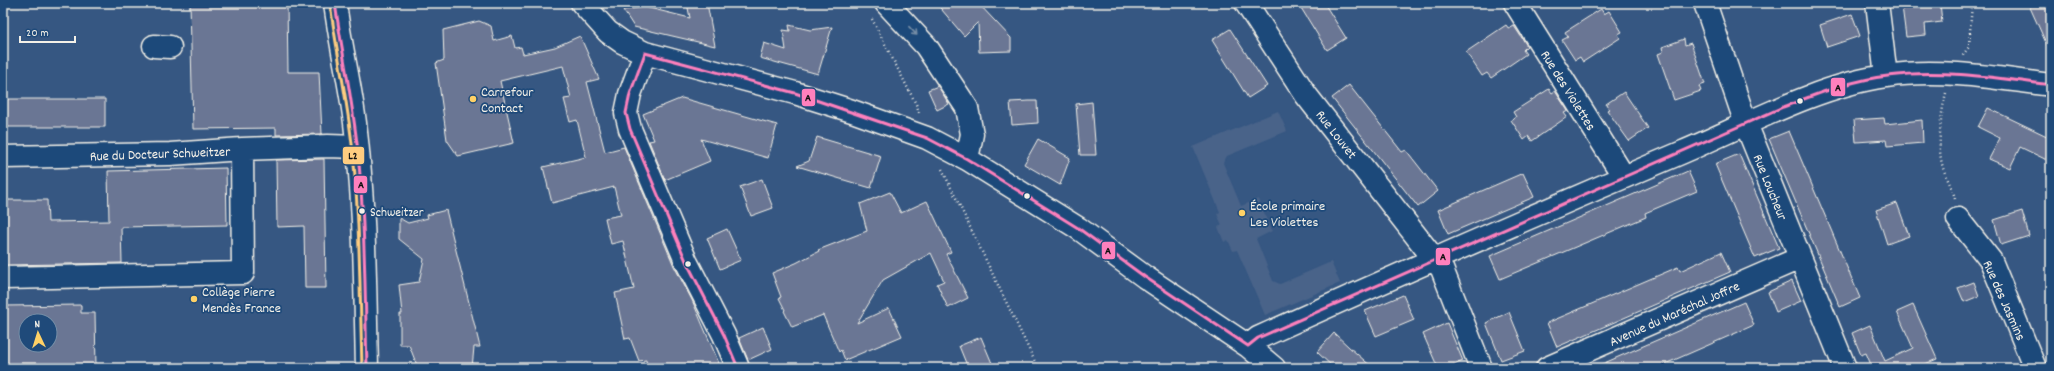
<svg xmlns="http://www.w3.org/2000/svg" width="2054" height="371" font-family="Dekko,sans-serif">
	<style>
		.built { fill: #496389 }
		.building { fill: #6b7694; stroke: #f4f1e8; fill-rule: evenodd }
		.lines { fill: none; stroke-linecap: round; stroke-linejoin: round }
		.minor-casing { stroke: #f4f1e8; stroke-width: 25 }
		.path { stroke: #f4f1e8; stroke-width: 2.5; stroke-dasharray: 1 3; stroke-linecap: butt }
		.minor { stroke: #1f4a7a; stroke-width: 22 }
		.bus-1-casing { stroke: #1f4a7a; stroke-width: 6 }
		.bus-2-casing { stroke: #1f4a7a; stroke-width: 6 }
		.bus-1 { stroke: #ff80bd; stroke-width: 3 }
		.bus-2 { stroke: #ffcd80; stroke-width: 3 }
		.oneway { stroke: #748da6 }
		.poi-dot { fill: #ffd166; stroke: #1f4a7a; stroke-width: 1.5 }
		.bus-dot { fill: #f4f1e8; stroke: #1f4a7a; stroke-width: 1.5 }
		.labels { text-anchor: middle; stroke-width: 3.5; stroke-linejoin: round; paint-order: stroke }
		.bus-label { font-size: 13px; fill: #f4f1e8; stroke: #1f4a7a; text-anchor: start }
		.street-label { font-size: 14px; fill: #f4f1e8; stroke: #1f4a7a }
		.poi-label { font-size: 14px; fill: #f4f1e8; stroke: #1f4a7a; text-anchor: start }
		.line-badge { stroke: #1f4a7a; stroke-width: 1.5 }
		.pale-badge-label { font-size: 11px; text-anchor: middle; font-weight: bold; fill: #111 }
	</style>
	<rect width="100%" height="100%" fill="#365782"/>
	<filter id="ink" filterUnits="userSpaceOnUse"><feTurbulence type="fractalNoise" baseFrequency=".025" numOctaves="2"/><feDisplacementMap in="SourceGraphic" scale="8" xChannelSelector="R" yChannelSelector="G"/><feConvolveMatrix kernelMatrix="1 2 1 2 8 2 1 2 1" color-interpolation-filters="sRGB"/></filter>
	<g filter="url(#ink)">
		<!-- built -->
		<path class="built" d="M1278 111 1287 131 1227 156 1223 163 1241 206 1258 199 1272 231 1256 239 1273 281 1280 284 1331 262 1340 283 1265 315 1237 250 1233 251 1228 240 1224 242 1218 227 1222 225 1217 214 1220 212 1193 147Z"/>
		<!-- building -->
		<path class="building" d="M190 3H287L288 72H319L322 134 276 135V128L193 129Z
			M687 3H707L715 46 634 27 623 10 645 7 690 18Z
			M936 3H978L1011 38V51L979 52 978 22 964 36Z
			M1298 3H1324L1346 38 1327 50Z
			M1930 3H1940L1942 22 1925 24 1926 35 1906 37 1902 6Z
			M2028 3H2051V54Z
			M1601 9 1604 14 1609 11 1622 32 1618 34 1620 38 1583 62 1580 57 1575 60 1562 40 1568 37 1565 32Z
			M1852 14 1860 36 1827 47 1820 25Z
			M479 21 491 26 494 41 512 36 515 48 521 47 523 54 555 47 580 36 599 79 587 82 605 152 624 147 674 266 692 300 721 368H647L646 360 639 361 630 338 625 339 615 293 634 289 623 241 611 244 605 218 621 215 614 187 552 203 543 167 586 157 577 120 570 122 564 99 571 98 563 66 500 81 514 143 458 156 447 140 436 63 444 60 443 30Z
			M789 25 810 30 832 27 818 74 760 58 764 43 786 50 783 30 790 31Z
			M1506 25 1509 29 1514 26 1522 38 1527 46 1523 50 1526 54 1491 78 1487 73 1482 76 1466 52Z
			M1230 29 1267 86 1248 98 1212 40Z
			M1684 39 1685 45 1691 43 1705 84 1699 86 1701 91 1674 100 1658 54 1663 52 1662 47Z
			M1349 85 1402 152 1406 150 1438 191 1418 207 1332 98Z
			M938 86 949 104 937 110 928 90Z
			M1549 89 1552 93 1555 91 1568 111 1564 113 1567 117 1532 141 1529 136 1524 140 1511 120 1516 117 1513 112Z
			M1624 92 1648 128 1629 141 1607 110 1609 109 1606 104Z
			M682 98 777 125 768 158 701 139 710 161 665 180 649 141 654 140 643 114Z
			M3 99H105V127H3Z
			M1029 101H1037L1038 123 1012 125 1010 102Z
			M1092 102 1096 155H1080L1076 104Z
			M1988 108 2051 138V162L2020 147 2010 168 1989 159 2000 138 1978 127Z
			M1884 118 1885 124 1922 120 1923 143 1887 146 1886 140 1856 142 1854 120Z
			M1789 131 1860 298 1840 307 1769 139Z
			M817 137 881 156 871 188 797 166 809 161Z
			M1038 139 1070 158 1060 185 1024 164Z
			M1739 154 1779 248 1755 258 1715 164Z
			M324 159 326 288H305L304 226 277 227 276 160Z
			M226 168 227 225 121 227 122 263 3 265V200H47L48 222 109 221 108 171Z
			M1688 171 1697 191 1645 213 1646 217 1500 279 1490 256Z
			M1523 173 1534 197 1448 234 1438 210Z
			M762 179 773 208 751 216 740 187Z
			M890 192 901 213 927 201 951 252 946 254 968 298 948 308 937 284 944 281 931 253 883 280 857 323 889 308 902 336 845 360 841 350 839 352 823 315 792 327 784 311 785 310 779 298 781 297 772 273 796 263 819 251 818 250 867 231 860 204Z
			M1897 203 1909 236 1887 244 1876 210Z
			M446 210 480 347H474L472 368H418L409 345H400V314H402L399 285 419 282 424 259 399 239V218L408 223 428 218 427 215Z
			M2022 211 2029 236 2001 245 1994 220Z
			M727 229 741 260 720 269 707 238Z
			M1721 252 1730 272 1557 347 1547 323 1678 267 1680 271Z
			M1792 281 1801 301 1776 312 1768 292Z
			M1974 282 1979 296 1964 302 1958 288Z
			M1403 295 1414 320 1376 336 1365 311Z
			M1744 302 1754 325 1736 333 1656 368H1593Z
			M81 305V313H95L96 368H3V306ZM26 321H50V345H26Z
			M1913 305 1937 359 1916 368H1869L1872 367 1866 353 1861 355 1852 333 1870 325 1885 361 1913 348 1897 312Z
			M1509 312 1525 351 1501 360 1486 323Z
			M1447 323 1463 361 1447 368H1438L1423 334Z
			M763 327 772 349 748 360 739 338Z
			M1334 333 1349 347 1373 368H1334L1317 352Z
			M981 337 994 368H968L959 346Z"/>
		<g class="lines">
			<defs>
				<path id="minor" d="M335 3C340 43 350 83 355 123 365 204 365 286 367 368
					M582 3 608 32 622 42 645 53 795 93 852 111 927 138 967 159 1078 228 1145 277 1248 346 1274 368
					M886 3 926 46 967 108 972 134 967 159
					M1246 3 1306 95 1442 269 1481 368
					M1515 3 1624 177
					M1705 3 1746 124 1845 368
					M1877 3 1886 76
					M154 46 170 47
					M645 53 630 94 626 113 630 129 686 261 724 335 738 368
					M242 149 328 146 357 147
					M3 157 170 154 242 149 243 273 4 278
					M1958 219 1991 261 2035 368
					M1248 346 1258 338C1399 274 1541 212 1683 152 1746 125 1819 85 1886 76 1940 68 1997 78 2051 85
					M1547 368 1800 258"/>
			</defs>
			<!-- minor casing -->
			<use href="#minor" class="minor-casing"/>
			<!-- path -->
			<path class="path" d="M872 19 916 104 920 115
				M1963 55 1969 47 1972 3
				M1946 93C1941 113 1937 144 1942 164 1945 177 1952 185 1955 199
				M942 169 1038 368"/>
			<!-- minor -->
			<use href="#minor" class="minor"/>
			<defs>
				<path id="bus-1" d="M335 3C342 53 353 102 358 153 365 224 365 296 367 368
					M645 53 795 93 927 138 967 159 1078 228 1145 277 1248 346
					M645 53 630 94 626 113 630 129 686 261 724 335 738 368
					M1248 346 1258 338 1783 107C1817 94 1851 80 1888 76 1942 69 1997 78 2051 85"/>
				<path id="bus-2" d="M330 4C337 54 348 103 353 153 360 225 360 296 362 368"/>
			</defs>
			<!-- bus-1 casing -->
			<use href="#bus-1" class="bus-1-casing"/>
			<!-- bus-2 casing -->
			<use href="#bus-2" class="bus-2-casing"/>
			<!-- bus-1 -->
			<use href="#bus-1" class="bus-1"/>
			<!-- bus-2 -->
			<use href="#bus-2" class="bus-2"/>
		</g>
		<!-- one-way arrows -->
		<defs><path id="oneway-shaft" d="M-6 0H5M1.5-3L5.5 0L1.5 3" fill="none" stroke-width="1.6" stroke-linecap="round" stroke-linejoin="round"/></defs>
		<use class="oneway" href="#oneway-shaft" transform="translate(913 31) rotate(47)"/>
	</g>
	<!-- markers -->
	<g class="poi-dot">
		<circle cx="473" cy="99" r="4"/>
		<circle cx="1242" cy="213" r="4"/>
		<circle cx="194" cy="299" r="4"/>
	</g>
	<g class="bus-dot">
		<circle cx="1800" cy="101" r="3.5"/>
		<circle cx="1027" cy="196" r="3.5"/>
		<circle cx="362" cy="211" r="3.5"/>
		<circle cx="688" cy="264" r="3.5"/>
	</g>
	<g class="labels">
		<!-- bus labels -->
		<g class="bus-label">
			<text x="370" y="216">Schweitzer</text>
		</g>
		<!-- street labels -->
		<g class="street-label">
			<text transform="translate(1569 90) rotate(58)" y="5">Rue des Violettes</text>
			<text transform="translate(1337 134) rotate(52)" y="5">Rue Louvet</text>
			<text transform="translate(160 153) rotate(-2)" y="5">Rue du Docteur Schweitzer</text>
			<text transform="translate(1771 187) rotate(68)" y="5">Rue Loucheur</text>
			<text transform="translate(2005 300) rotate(66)" y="5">Rue des Jasmins</text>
			<text transform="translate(1674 313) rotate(-24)" y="5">Avenue du Maréchal Joffre</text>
		</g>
		<!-- poi labels -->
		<g class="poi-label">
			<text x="481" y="96">Carrefour<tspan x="481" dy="16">Contact</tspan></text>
			<text x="1250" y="210">École primaire<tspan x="1250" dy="16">Les Violettes</tspan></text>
			<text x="202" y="296">Collège Pierre<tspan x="202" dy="16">Mendès France</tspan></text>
		</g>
	</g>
	<g class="line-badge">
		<rect x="1830" y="77" width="16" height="20" rx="4" fill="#ff80bd"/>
		<rect x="801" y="88" width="15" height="19" rx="4" fill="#ff80bd"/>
		<rect x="342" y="146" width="23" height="19" rx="4" fill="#ffcd80"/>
		<rect x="353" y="175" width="15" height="19" rx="4" fill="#ff80bd"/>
		<rect x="1101" y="241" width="15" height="19" rx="4" fill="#ff80bd"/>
		<rect x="1435" y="247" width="16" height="19" rx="4" fill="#ff80bd"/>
	</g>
	<g class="pale-badge-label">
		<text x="1838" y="91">A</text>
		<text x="808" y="101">A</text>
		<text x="353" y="159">L2</text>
		<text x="361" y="188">A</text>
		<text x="1108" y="254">A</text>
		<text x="1443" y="260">A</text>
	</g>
	<!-- margin -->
	<rect width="2054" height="371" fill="none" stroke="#1f4a7a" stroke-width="16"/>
	<rect x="8" y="8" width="2038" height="355" fill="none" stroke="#f4f1e8" stroke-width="1.5" filter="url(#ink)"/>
	<!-- north arrow -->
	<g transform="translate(38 333) rotate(356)"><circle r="19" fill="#1f4a7a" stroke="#748da6"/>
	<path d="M0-3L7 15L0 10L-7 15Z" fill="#ffd166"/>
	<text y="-6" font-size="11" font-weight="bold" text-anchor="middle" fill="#f4f1e8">N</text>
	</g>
	<!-- scale -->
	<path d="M20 36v6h55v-6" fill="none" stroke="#f4f1e8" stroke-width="2"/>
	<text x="26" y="36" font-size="12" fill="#f4f1e8" stroke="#1f4a7a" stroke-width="3" paint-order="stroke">20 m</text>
</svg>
